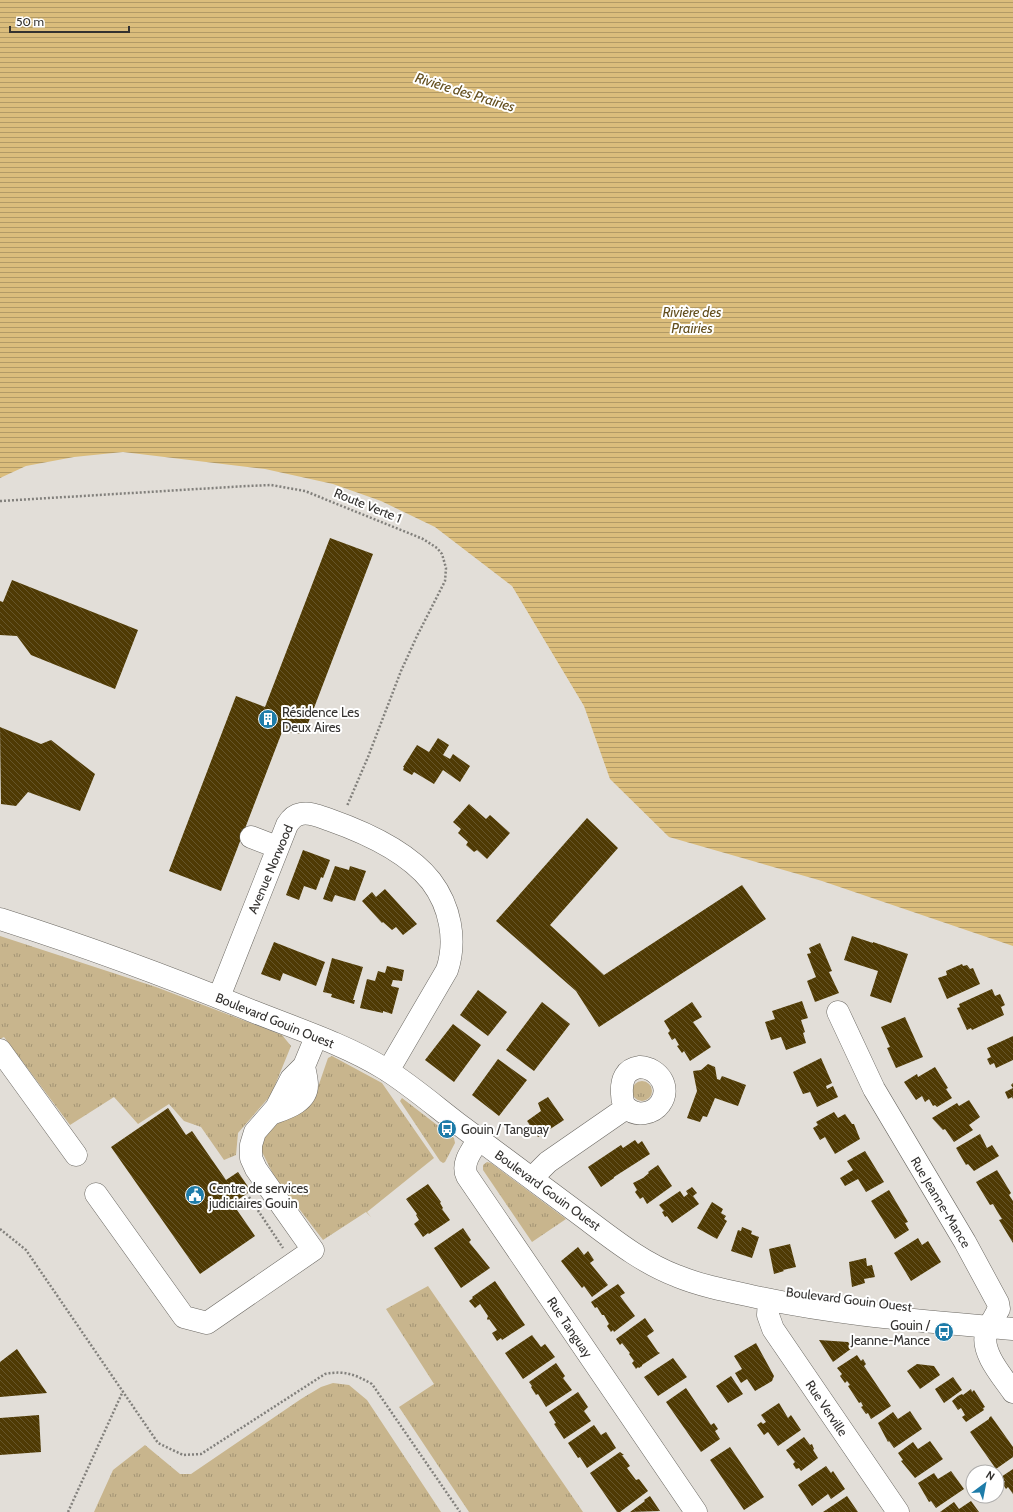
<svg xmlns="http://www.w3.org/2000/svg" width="1013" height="1512" font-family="Cabin,sans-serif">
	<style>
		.grass { fill: url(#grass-tufts) }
		.water { fill: url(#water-rules) }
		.building { fill: url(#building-back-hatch) }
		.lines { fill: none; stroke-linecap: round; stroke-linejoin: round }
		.minor-casing { stroke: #6b6862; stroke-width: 23 }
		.path { stroke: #82807c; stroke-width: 2.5; stroke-dasharray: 2 2; stroke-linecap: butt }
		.minor { stroke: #fff; stroke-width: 22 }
		.labels { text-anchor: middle; stroke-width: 4; stroke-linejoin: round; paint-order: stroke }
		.street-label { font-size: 13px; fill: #343230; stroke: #fff }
		.poi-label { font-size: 13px; fill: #343230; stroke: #fff; text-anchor: start }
		.water-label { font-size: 14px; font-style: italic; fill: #634e1d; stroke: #fff }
	</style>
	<defs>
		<pattern id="grass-tufts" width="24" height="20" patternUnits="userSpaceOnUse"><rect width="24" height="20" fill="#c8b58d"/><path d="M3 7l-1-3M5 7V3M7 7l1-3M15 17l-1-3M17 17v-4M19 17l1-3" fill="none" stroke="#a39474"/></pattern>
		<pattern id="water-rules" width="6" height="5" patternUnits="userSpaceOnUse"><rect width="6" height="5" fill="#dbbd7c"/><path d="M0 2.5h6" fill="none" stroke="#b29a66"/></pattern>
		<pattern id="building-back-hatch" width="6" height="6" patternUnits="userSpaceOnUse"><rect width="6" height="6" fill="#4f3a04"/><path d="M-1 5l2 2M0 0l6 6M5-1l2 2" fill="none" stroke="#66552a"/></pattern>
	</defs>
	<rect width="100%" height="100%" fill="#e2ded8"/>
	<!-- grass -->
	<path class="grass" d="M0 936 156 987 282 1035 291 1046 271 1095 238 1133 236 1155 224 1160 201 1127 184 1121 169 1104 138 1124 114 1097 70 1125 4 1037 0 1039Z
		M332 1056 382 1083 434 1158 367 1212 371 1217 366 1212 323 1240 274 1176 261 1150 265 1133 275 1125 295 1115 317 1090 328 1058Z
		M632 1091a10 10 0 1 1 20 0a10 10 0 1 1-20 0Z
		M402 1098 454 1138 455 1143 445 1162 443 1163 440 1161 400 1101Z
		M487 1162 491 1163 566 1219 532 1242 483 1170V1165Z
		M428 1286 583 1512H469L399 1407 434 1384 386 1309Z
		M333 1383 349 1385 367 1400 441 1512H94L113 1470 145 1445 180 1474H191L301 1399 321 1387Z"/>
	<!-- water -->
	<path class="water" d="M0 0H1013V946L822 881 669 837 610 779 584 706 512 586 435 527 381 501 333 484 265 469 123 452 74 457 26 466 0 478Z"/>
	<!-- building -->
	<path class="building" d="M330 538 373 554 304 734 282 732 221 891 169 871 236 696 265 707Z
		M12 580 138 630 115 689 31 655 17 636 0 635V601L3 602Z
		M0 727 41 744 51 740 95 774 80 811 28 792 16 806 1 804Z
		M438 738 449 745 443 755 450 759 453 754 470 766 460 782 443 770 434 784 414 772 412 775 403 770 404 767H403L417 745 429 752Z
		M469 804 486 819 490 815 510 833 487 859 477 850 474 852 466 845 468 842 458 833 461 829 453 822Z
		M587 818 618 848 550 925 604 975 742 885 766 919 599 1027 576 991 496 921Z
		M303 850 330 860 323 878 321 877 316 890 304 886 299 900 286 895Z
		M335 866 349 870 350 866 366 871 355 901 335 895 332 902 323 899Z
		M385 889 417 924 403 935 396 927 392 930 383 922 382 923 362 901 372 892 376 897Z
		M852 936 873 943V942L908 954 891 1003 870 996 878 971 844 960Z
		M274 942 325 962 316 986 283 973 280 981 261 974Z
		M820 943 832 971 829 972 839 993 815 1002 807 981 816 977 807 954 811 953 809 948Z
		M332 958 363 967 353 1000H355L354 1004 331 997 332 994 323 992Z
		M962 964 963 966 967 965 970 969 973 968 980 984 947 999 938 978 947 975 946 971Z
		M387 966 404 970 402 981 393 980 391 986 399 988 392 1014 383 1011V1013L360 1008 367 979 375 981 378 971 385 973Z
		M992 989 995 996 1000 994 1005 1005 1001 1007 1004 1015 972 1030 971 1028 967 1030 957 1008 960 1007 959 1004Z
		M478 990 507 1012 488 1036 460 1015Z
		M802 1001 808 1018 801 1020 805 1032 803 1033 806 1043 786 1050 781 1037 771 1040 765 1022 775 1019 772 1011Z
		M542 1002 570 1024 534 1071 506 1050Z
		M692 1002 702 1017 693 1022 711 1047 690 1061 684 1051 682 1053 677 1046 679 1045 675 1038 672 1040 668 1033 670 1031 664 1021Z
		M905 1017 923 1057 896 1068 887 1048 890 1047 881 1027Z
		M453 1024 481 1045 454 1082 425 1060Z
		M1013 1036V1060L996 1068 994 1063 990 1065 987 1059 991 1057 987 1048Z
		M821 1058 832 1083 826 1086 827 1089 833 1086 838 1097 817 1107 810 1092 803 1094 793 1072Z
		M498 1059 527 1080 499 1116 472 1095Z
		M708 1064 715 1067 717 1079 720 1080 722 1076 746 1085 738 1106 715 1098 707 1117 703 1116 700 1122 687 1118 697 1091 693 1071 701 1070Z
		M935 1067 948 1088 946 1089 952 1098 937 1107 935 1105 933 1106 929 1099 925 1102 922 1096 916 1100 904 1082 917 1074 918 1077Z
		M1013 1083V1099L1012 1097 1008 1099 1005 1092 1013 1088 1011 1085Z
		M548 1097 564 1120 538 1137 527 1121 541 1111 538 1103Z
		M969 1100 980 1117 969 1125 973 1130 954 1142 945 1129 943 1130 932 1118 957 1103 959 1106Z
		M168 1108 186 1135 192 1131 226 1180 238 1172 251 1191 239 1199 244 1205 237 1210 255 1236 200 1274 111 1147Z
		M834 1112 838 1118 845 1114 852 1124H854L860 1139 835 1154 825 1137 820 1140 813 1128 818 1125 816 1122Z
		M980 1134 987 1148 992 1145 999 1156 974 1171 968 1164 966 1165 956 1148Z
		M635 1140 638 1144 642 1141 650 1154 614 1177V1178L601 1187 588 1167 621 1145 623 1148Z
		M865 1151 884 1182 866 1192 858 1179 845 1186 840 1178 853 1170 847 1161Z
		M658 1165 672 1186 647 1204 643 1197 640 1199 635 1192 637 1190 633 1183 643 1178 649 1173 648 1172Z
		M997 1170 1011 1193 1009 1195 1013 1201V1243L999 1220 1002 1219 997 1211 993 1204 990 1205 976 1182Z
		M428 1184 441 1202 440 1203 443 1208 442 1209 450 1220 429 1234 428 1233 423 1237 414 1224 419 1220 416 1215 417 1214 406 1199Z
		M692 1187 697 1193 693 1196 699 1204 672 1223 667 1216 665 1217 662 1212 664 1211 659 1205 680 1191 684 1197 688 1194 686 1191Z
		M889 1190 908 1222 905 1223 909 1230 895 1239 871 1201Z
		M712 1202 723 1209 721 1213 726 1216 724 1219 727 1221 717 1239 697 1228Z
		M742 1227 752 1231 751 1234 759 1237 752 1258 731 1251 738 1230 741 1231Z
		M463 1228 471 1240 469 1242 490 1268 461 1288 434 1248Z
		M918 1238 922 1245 928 1241 941 1262 911 1281 894 1253Z
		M790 1244 796 1267 783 1270 784 1271 774 1274 769 1249Z
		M578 1247 584 1255 588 1251 594 1260 590 1263 608 1285 592 1297 584 1286 582 1288 561 1261Z
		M866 1258 867 1266 872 1265 875 1277 864 1279 865 1283 852 1287 849 1262Z
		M495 1281 525 1325 502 1340 501 1338 497 1341 492 1333 497 1330 489 1319 488 1320 487 1319 488 1316 480 1304 475 1308 469 1301 473 1298 472 1297Z
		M618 1284 625 1293 620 1296 635 1316 614 1332 613 1330 611 1332 607 1326 609 1324 604 1315H602L597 1307 595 1308 591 1302Z
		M645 1318 654 1331 647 1336 658 1352 660 1353 642 1365V1366L639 1368 638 1367 636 1369 632 1363 634 1361 629 1354 630 1353 622 1343 620 1345 616 1339Z
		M532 1335 541 1347 545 1344 555 1357 523 1379 505 1353Z
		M819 1340 848 1342 852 1348 833 1362Z
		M756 1343 774 1376 772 1381 755 1391 747 1379 741 1383 735 1373 742 1369 734 1356Z
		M17 1349 47 1393 0 1397V1362Z
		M857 1355 861 1361 863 1359 866 1364 864 1366 891 1406 871 1419 868 1413 866 1414 861 1407 863 1406 861 1402 859 1403 848 1386 850 1385 847 1381 845 1383 840 1376 842 1374 837 1368Z
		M673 1358 687 1377 658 1396 644 1377Z
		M556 1363 565 1376 563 1378 572 1390 546 1407 538 1394 536 1395 531 1387 532 1386 529 1382Z
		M917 1364 934 1366 940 1375 920 1389 907 1371Z
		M731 1376 743 1394 728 1403 716 1386Z
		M953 1377 962 1390 944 1403 935 1389Z
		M686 1388 711 1425 714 1423 718 1429 715 1431 720 1439 701 1452 666 1402Z
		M971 1389 972 1392 974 1390 985 1407 983 1408 984 1410 966 1422 962 1417 965 1415 961 1408 958 1410 952 1401 958 1396 962 1394 963 1395Z
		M578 1392 588 1407 584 1411 591 1421 564 1439 554 1424 556 1423 549 1412Z
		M779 1403 788 1418 791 1415 801 1430 778 1446 768 1432 764 1435 757 1425 761 1422 763 1424 766 1422 761 1415Z
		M910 1411 922 1429 894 1448 889 1441 888 1442 878 1423 893 1412 898 1419Z
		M39 1415 41 1452 0 1455V1418Z
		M991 1416 1013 1447V1457L996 1469 970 1432 989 1419V1418Z
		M594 1425 601 1435 606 1432 616 1448 587 1468 580 1457 578 1458 568 1443Z
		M804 1437 810 1445 812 1444 814 1449 813 1450 818 1458 801 1471 799 1468 796 1469 793 1464 795 1462 786 1450Z
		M930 1441 943 1459 915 1478 901 1461 903 1460 898 1453 913 1442 918 1449Z
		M730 1447 764 1497 744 1510 710 1460Z
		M620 1452 624 1455H622L630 1466 627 1468 636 1480 639 1479 648 1491 620 1512H617L590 1473Z
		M826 1466 831 1473 833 1471 845 1489 831 1499 828 1494 812 1506 798 1485Z
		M1013 1469V1494L1008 1487 1006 1489 1002 1483 1005 1482 1001 1477Z
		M951 1471 964 1489 936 1508 931 1501 929 1502 918 1483 934 1473 938 1479Z
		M650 1496 660 1511 630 1512 645 1501 644 1500Z
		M847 1496 858 1512H823Z
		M971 1501 979 1512H940L954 1502 959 1509Z"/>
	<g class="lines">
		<defs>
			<path id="minor" d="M251 837 277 847
				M0 919C85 946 169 977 252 1011 297 1029 344 1044 385 1069 412 1086 436 1107 461 1126 500 1155 539 1184 578 1213 609 1236 640 1262 677 1276 699 1285 723 1290 747 1295 834 1315 924 1321 1013 1329
				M219 997 287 825C290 820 294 815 301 814 311 812 321 817 330 820 364 832 408 852 431 881 450 906 457 940 447 970L388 1071
				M838 1012 874 1089 965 1242 998 1303 999 1309 997 1312C994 1319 988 1326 986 1334 981 1353 1003 1377 1013 1392
				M0 1050 76 1155
				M640 1067C659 1068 672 1088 660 1104 653 1114 636 1117 627 1108 623 1105 622 1099 622 1094 621 1080 625 1069 640 1067Z
				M271 1114C284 1109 307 1103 307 1085 307 1079 305 1072 304 1066
				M479 1139C472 1150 461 1163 467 1176L696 1512
				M532 1178 548 1162 626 1108
				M96 1194 184 1317 207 1323 313 1250 256 1169 251 1158V1145L255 1132 276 1108 291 1079 304 1066 316 1037
				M769 1300 768 1315 773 1329 898 1512"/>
		</defs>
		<!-- minor casing -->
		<use href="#minor" class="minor-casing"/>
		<!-- path -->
		<path class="path" d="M0 501 247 486 271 485 305 491 423 539 437 548 442 554 446 568 445 581 417 636 401 671 368 757 347 806
			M249 1197 283 1248
			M0 1229 26 1250 158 1443 183 1455 201 1454 325 1374C345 1370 356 1375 372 1384L460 1512
			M68 1512 123 1391"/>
		<!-- minor -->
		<use href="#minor" class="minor"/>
	</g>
	<!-- icons -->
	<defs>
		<symbol id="building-disc" viewBox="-11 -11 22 22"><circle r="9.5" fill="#1e7ca9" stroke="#fff"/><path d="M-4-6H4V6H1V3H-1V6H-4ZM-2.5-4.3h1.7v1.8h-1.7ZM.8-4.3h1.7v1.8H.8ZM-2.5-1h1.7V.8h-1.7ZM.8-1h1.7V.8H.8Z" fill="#fff"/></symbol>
		<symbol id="bus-disc" viewBox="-11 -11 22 22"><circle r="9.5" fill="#1e7ca9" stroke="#fff"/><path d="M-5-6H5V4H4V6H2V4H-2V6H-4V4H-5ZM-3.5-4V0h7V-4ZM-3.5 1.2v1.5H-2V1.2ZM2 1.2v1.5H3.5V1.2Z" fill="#fff"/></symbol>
		<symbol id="civic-disc" viewBox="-11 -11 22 22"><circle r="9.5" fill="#1e7ca9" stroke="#fff"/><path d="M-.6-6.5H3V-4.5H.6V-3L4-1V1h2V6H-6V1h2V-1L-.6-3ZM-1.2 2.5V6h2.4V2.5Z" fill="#fff"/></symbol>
	</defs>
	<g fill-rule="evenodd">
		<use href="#building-disc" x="257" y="708" width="22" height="22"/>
		<use href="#bus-disc" x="436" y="1118" width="22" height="22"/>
		<use href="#civic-disc" x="184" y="1184" width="22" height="22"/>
		<use href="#bus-disc" x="933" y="1321" width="22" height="22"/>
	</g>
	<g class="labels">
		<!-- street labels -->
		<g class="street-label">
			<text transform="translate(368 505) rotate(22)" y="5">Route Verte 1</text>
			<text transform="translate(270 869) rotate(-67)" y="5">Avenue Norwood</text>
			<text transform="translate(275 1020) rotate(22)" y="5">Boulevard Gouin Ouest</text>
			<text transform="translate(548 1190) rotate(36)" y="5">Boulevard Gouin Ouest</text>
			<text transform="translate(941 1202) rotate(59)" y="5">Rue Jeanne-Mance</text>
			<text transform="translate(849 1299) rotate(7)" y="5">Boulevard Gouin Ouest</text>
			<text transform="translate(570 1327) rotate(56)" y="5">Rue Tanguay</text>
			<text transform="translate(827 1408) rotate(56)" y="5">Rue Verville</text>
		</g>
		<!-- poi labels -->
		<g class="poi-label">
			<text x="282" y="717">Résidence Les<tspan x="282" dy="15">Deux Aires</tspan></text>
			<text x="461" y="1134">Gouin / Tanguay</text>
			<text x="209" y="1193">Centre de services<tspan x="209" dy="15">judiciaires Gouin</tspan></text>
			<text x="930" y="1330" text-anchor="end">Gouin /<tspan x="930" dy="15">Jeanne-Mance</tspan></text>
		</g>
		<!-- water labels -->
		<g class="water-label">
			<text transform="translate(465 92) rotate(17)" y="5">Rivière des Prairies</text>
			<text x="692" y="317">Rivière des<tspan x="692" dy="16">Prairies</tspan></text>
		</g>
	</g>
	<!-- north arrow -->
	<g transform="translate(985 1484) rotate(32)"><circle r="19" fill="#ffffff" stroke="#aeadac"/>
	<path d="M0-3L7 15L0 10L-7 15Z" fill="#1e7ca9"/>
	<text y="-6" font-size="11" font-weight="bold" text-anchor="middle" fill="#343230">N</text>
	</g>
	<!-- scale -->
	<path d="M10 26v6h119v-6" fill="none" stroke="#343230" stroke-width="2"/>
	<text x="16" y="26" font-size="12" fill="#343230" stroke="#ffffff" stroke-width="3" paint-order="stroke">50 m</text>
</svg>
